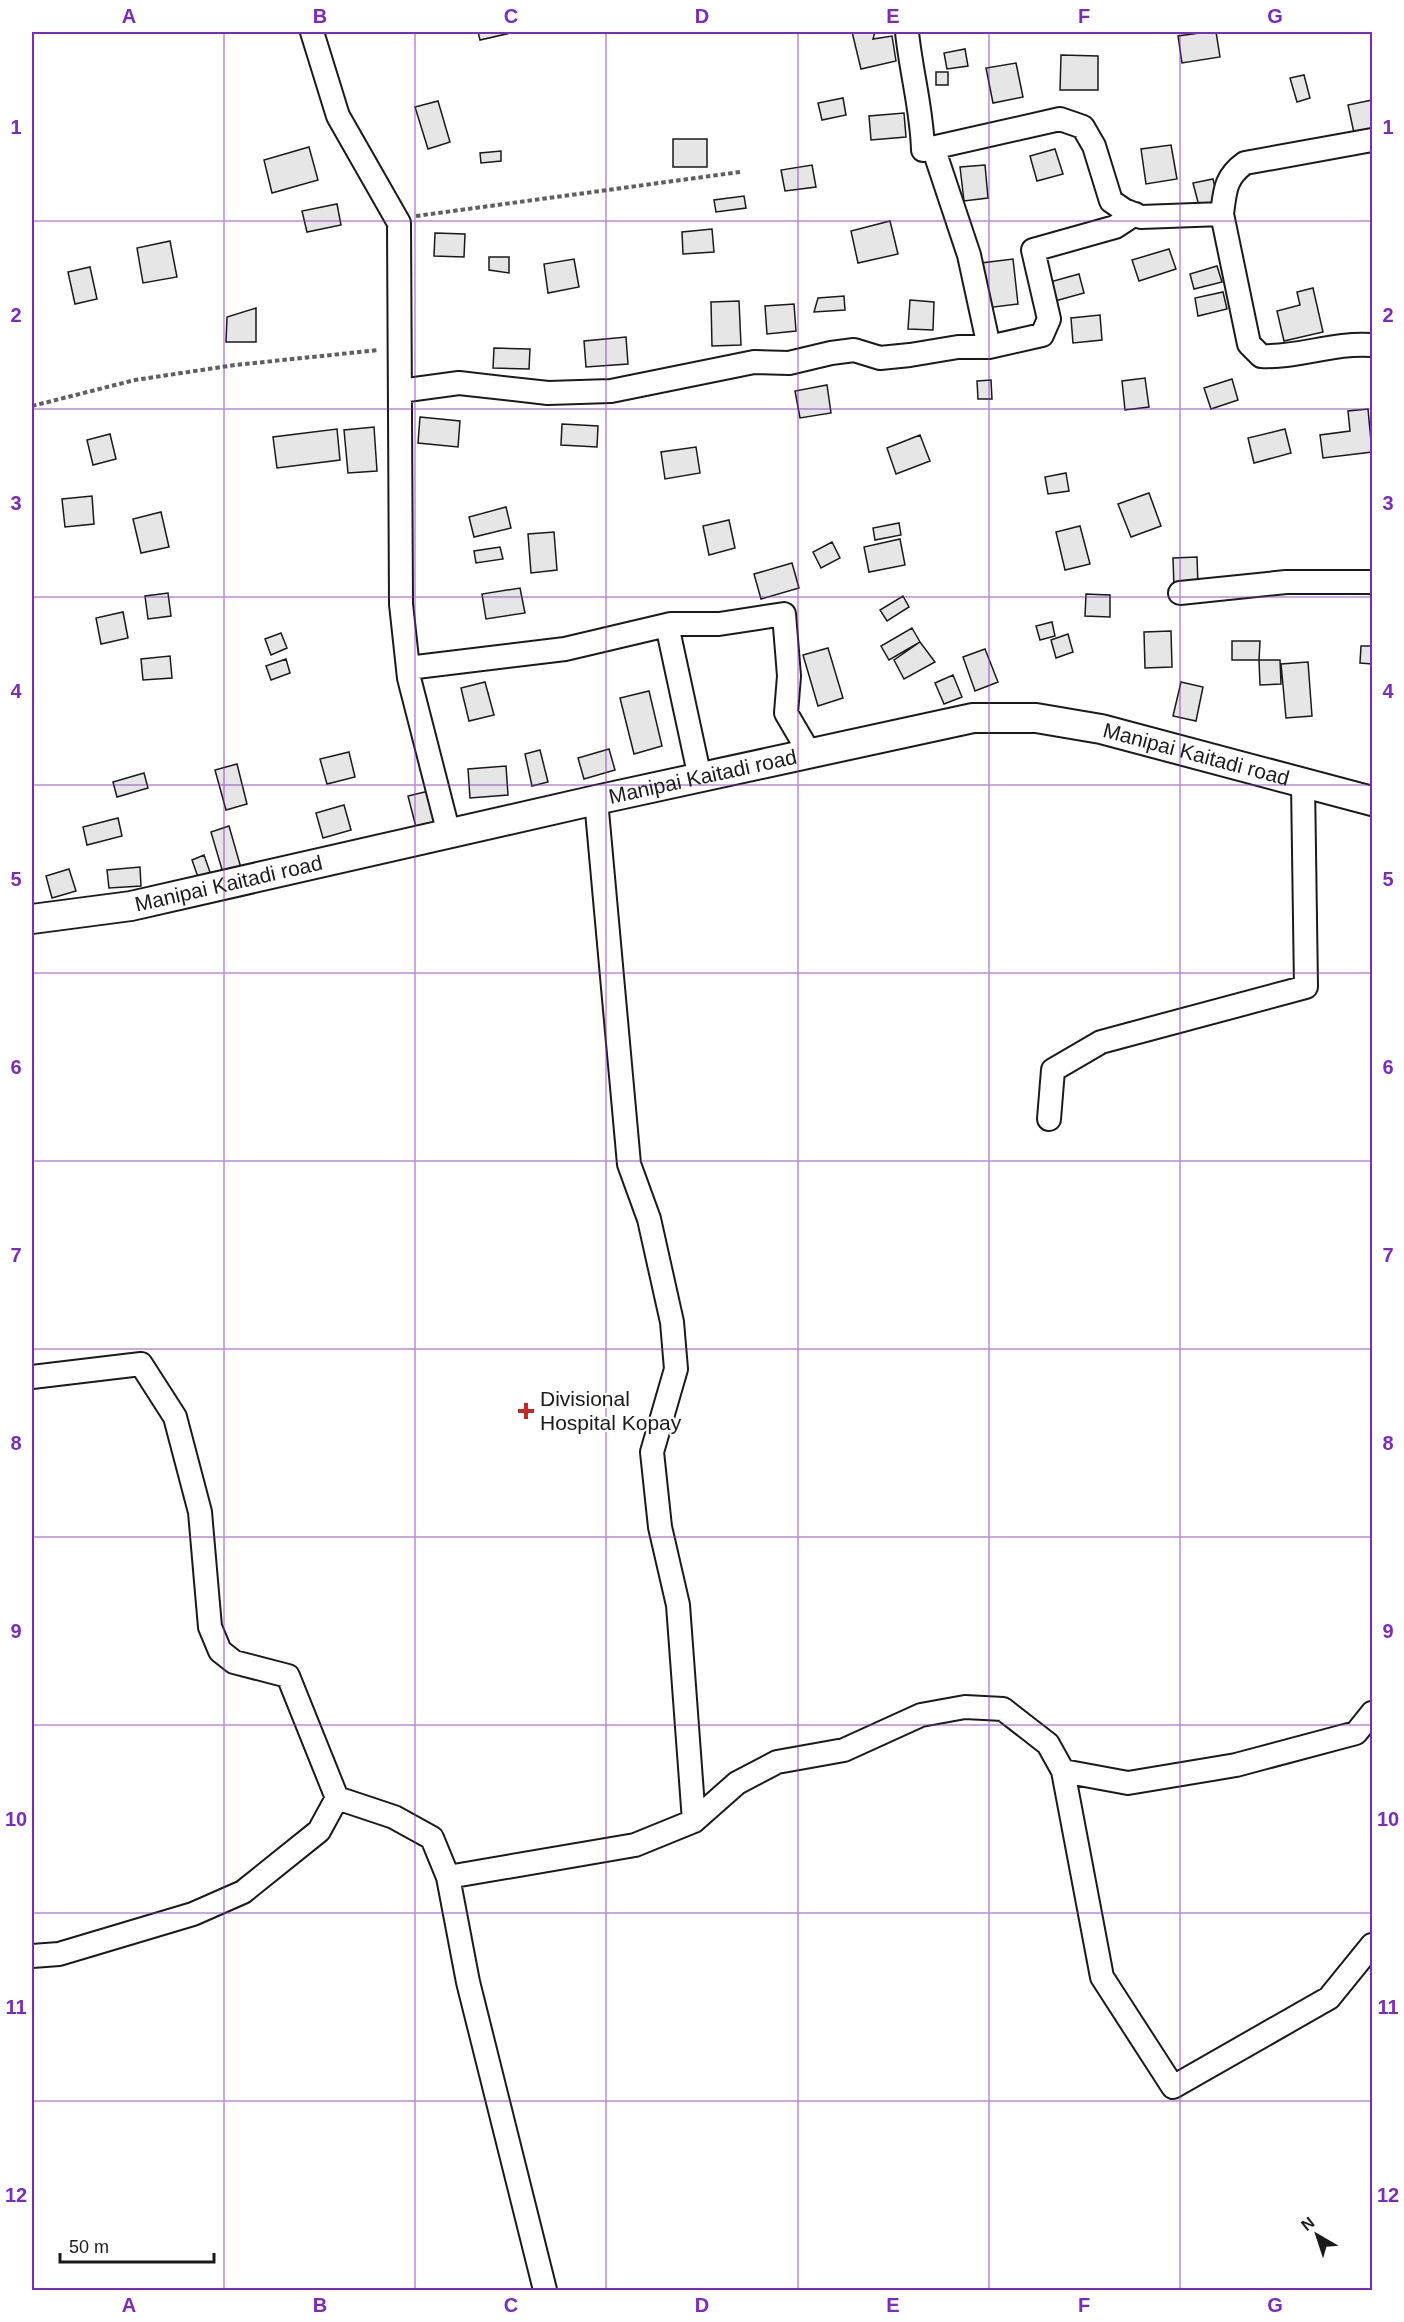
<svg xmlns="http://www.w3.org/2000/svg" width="1404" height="2322" font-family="Arial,sans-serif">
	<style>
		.building { fill: #e6e6e6; stroke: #1a1a1a; stroke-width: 1.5 }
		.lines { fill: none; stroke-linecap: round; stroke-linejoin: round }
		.minor-casing { stroke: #1a1a1a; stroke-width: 26 }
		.major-casing { stroke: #1a1a1a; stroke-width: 32 }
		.path { stroke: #5f5f5f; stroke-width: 4; stroke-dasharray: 4.5 3; stroke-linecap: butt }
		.minor { stroke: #fff; stroke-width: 22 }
		.major { stroke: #fff; stroke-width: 28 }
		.grid { fill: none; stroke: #7b2cbf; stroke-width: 1.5; stroke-opacity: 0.55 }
		.poi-dot { fill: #c62828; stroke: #fff; stroke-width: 2 }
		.labels { text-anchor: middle; stroke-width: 4.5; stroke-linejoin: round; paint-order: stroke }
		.street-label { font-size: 21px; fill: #1a1a1a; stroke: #fff }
		.poi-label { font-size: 21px; fill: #1a1a1a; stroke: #fff; text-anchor: start }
		.neatline { fill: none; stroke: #7b2cbf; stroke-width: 2 }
		.grid-label { font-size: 20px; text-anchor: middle; font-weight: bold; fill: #7b2cbf }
	</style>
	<rect width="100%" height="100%" fill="#fff"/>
	<!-- building -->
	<path class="building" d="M478 32H515L480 40Z
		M852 32H875L873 39 892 36 896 61 861 69Z
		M1207 32H1216L1220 57 1182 63 1178 36Z
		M965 49 968 66 947 69 944 53Z
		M1061 55 1098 56V90H1060Z
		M1016 63 1023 97 993 103 986 68Z
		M936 72H948V85H936Z
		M1304 75 1310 98 1297 102 1290 78Z
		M843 98 846 115 822 120 818 103Z
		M1372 100V129L1354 133 1348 105Z
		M438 101 450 142 428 149 415 107Z
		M904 113 906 137 871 140 869 116Z
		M673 139H707V167H673Z
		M1171 145 1177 179 1146 184 1141 149Z
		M309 147 318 180 272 193 264 160Z
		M1055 149 1063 174 1037 181 1030 156Z
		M501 151V161L481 163 480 153Z
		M812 165 816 187 785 191 781 170Z
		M985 165 988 198 964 201 960 167Z
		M1213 179 1218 201 1199 206 1193 183Z
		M744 196 746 208 716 212 714 200Z
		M337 204 341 225 307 232 302 211Z
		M890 221 898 254 858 263 851 231Z
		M712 229 714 252 683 254 682 232Z
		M435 233 465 234 464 257 434 256Z
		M170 241 177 277 143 283 137 248Z
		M1169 249 1176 269 1139 281 1132 260Z
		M489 257H509V273L489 270Z
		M574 259 579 287 548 293 544 264Z
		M1013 259 1018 304 986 308 981 263Z
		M1217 266 1222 282 1194 289 1190 274Z
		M90 267 97 299 75 304 68 272Z
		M1079 274 1084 293 1055 301 1050 282Z
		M1313 288 1323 332 1284 341 1277 311 1300 305 1297 292Z
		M1223 292 1227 309 1198 316 1195 298Z
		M844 296 845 310 814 312 818 298Z
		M910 300 934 302 933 330 908 329Z
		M739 301 741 345 712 346 711 302Z
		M794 304 796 331 767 334 765 306Z
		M256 308V342H226L227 317Z
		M1100 315 1102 340 1073 343 1071 318Z
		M626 337 628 364 586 367 584 341Z
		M494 348 530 349 529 369 493 368Z
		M1145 378 1149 407 1125 410 1122 381Z
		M1232 379 1238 400 1211 409 1204 388Z
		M991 380 992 399H978L977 381Z
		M827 385 831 413 800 418 795 391Z
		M1368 409 1372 452 1323 458 1320 435 1350 431 1348 411Z
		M420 417 460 421 458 447 418 443Z
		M562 424 598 426 597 447 561 445Z
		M374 427 377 471 348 473 344 430Z
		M337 429 340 460 277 468 273 437Z
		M1285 429 1291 453 1254 463 1248 438Z
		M110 434 116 459 93 465 87 440Z
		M920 435 930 461 896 474 887 448Z
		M696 447 700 473 665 479 661 452Z
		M1066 473 1069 491 1048 494 1045 477Z
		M1149 493 1161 526 1131 537 1118 504Z
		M92 496 94 524 65 527 62 499Z
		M506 507 511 528 474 537 469 517Z
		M161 512 169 547 141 553 133 519Z
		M729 520 735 548 709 555 703 526Z
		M899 523 901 535 875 540 873 528Z
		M1080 526 1090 564 1065 570 1056 532Z
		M554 532 557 570 531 573 528 534Z
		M900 539 905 565 869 572 864 547Z
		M832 542 840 558 821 568 813 552Z
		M500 547 503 559 476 563 474 551Z
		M1197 557 1198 586 1174 588 1173 558Z
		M792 563 799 588 761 599 754 574Z
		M520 588 525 613 486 619 482 594Z
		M168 593 171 616 148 619 145 596Z
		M1086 594 1110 595V617L1085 616Z
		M903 596 909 607 887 621 880 610Z
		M123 612 128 638 101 644 96 618Z
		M1052 622 1055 636 1040 640 1036 626Z
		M912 628 920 642 889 660 881 646Z
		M1171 631 1172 667 1145 668 1144 632Z
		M281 633 287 648 271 655 265 639Z
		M1068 634 1073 652 1056 658 1051 640Z
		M1232 641H1260L1259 660H1232Z
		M920 642 935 662 904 679 894 660Z
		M1361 646H1372V664L1360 663Z
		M828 648 843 698 818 706 803 655Z
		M985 649 998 682 975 691 963 657Z
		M170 656 172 678 143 680 141 659Z
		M286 659 290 673 271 680 266 666Z
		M1259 660H1280L1281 684 1260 685Z
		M1308 662 1312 716 1286 718 1281 664Z
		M953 675 962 697 944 704 935 683Z
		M485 682 494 715 469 721 461 688Z
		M1181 682 1203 687 1196 721 1173 716Z
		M649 691 662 746 634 754 620 698Z
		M609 749 615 770 584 779 578 758Z
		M540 750 548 782 532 786 525 754Z
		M349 752 355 777 327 784 320 759Z
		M237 764 247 804 226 810 215 770Z
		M506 766 508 795 470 798 468 769Z
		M144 773 148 788 117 797 113 782Z
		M433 790 441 826 417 831 408 796Z
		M344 805 351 830 323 838 316 813Z
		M118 818 122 836 87 845 83 827Z
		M229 826 241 868 223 873 211 832Z
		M204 855 211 875 199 880 192 860Z
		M140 867 141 886 109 888 107 870Z
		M69 869 76 891 52 898 46 876Z"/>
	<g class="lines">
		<defs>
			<path id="minor" d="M312 32 338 116 399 223 401 604 409 678 449 834
				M907 32C911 72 922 110 923 150L1060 119 1083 127 1094 146 1111 201 1124 210 1141 217 1222 214
				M1372 140 1245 163C1225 177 1225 191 1222 214L1249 344 1261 356C1299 358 1333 342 1372 345
				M933 147 969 255 989 347
				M400 391 459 383 548 393 611 391 754 362 789 363 831 353 854 350 880 358 910 355 958 347H989L1042 335 1049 319 1033 250 1115 227 1135 214
				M1180 593 1286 582H1372
				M667 625 700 778
				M408 668 565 649 671 624H719L784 614 789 676 786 713 810 754
				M596 800 629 1164 649 1219 672 1322 676 1369 652 1452 660 1527 678 1605 694 1821
				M1049 1119 1053 1070 1101 1042 1306 987 1303 783
				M32 1377 141 1364 175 1417 200 1512 210 1627 220 1651 234 1662 288 1676 337 1798 319 1831 243 1892 193 1914 59 1954 32 1956
				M1063 1771 1102 1977 1173 2087 1329 1998 1372 1945
				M337 1798 394 1817 432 1838 448 1877 468 1982 545 2290
				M448 1877 635 1845 694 1821 737 1783 777 1762 844 1750 921 1715 965 1707 1003 1709 1048 1744 1063 1771 1128 1783 1236 1765 1356 1733 1372 1713"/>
			<g id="major">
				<path id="s1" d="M32 919 131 906 596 800 973 718H1036L1101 729 1372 801"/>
			</g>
		</defs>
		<!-- minor casing -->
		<use href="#minor" class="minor-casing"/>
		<!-- major casing -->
		<use href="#major" class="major-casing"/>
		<!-- path -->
		<path class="path" d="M416 216 740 172
			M32 406 135 380 235 365 379 350"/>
		<!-- minor -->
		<use href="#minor" class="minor"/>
		<!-- major -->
		<use href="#major" class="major"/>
	</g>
	<!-- grid -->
	<path class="grid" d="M224 32V2290M415 32V2290M606 32V2290M798 32V2290M989 32V2290M1180 32V2290M32 221H1372M32 409H1372M32 597H1372M32 785H1372M32 973H1372M32 1161H1372M32 1349H1372M32 1537H1372M32 1725H1372M32 1913H1372M32 2101H1372"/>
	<!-- markers -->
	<path class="poi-dot" d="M523 1402h6v6h6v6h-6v6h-6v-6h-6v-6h6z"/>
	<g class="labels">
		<!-- street labels -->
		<g class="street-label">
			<text dy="7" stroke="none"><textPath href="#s1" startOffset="1190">Manipai Kaitadi road</textPath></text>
			<text dy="7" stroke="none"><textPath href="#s1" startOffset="686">Manipai Kaitadi road</textPath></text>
			<text dy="7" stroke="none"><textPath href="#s1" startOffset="200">Manipai Kaitadi road</textPath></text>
		</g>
		<!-- poi labels -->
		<g class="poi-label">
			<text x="540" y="1406">Divisional<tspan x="540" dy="24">Hospital Kopay</tspan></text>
		</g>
	</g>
	<!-- border -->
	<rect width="1404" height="2322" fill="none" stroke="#ffffff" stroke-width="66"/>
	<!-- north arrow -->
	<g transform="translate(1317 2235) rotate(321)" stroke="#ffffff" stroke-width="4.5" paint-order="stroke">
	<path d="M0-4.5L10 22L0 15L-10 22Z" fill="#1a1a1a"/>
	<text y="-9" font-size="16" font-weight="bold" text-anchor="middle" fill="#1a1a1a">N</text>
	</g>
	<!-- scale -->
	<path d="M60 2253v9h154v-9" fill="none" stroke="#1a1a1a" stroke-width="3"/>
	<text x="69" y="2253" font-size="18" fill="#1a1a1a" stroke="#ffffff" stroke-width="4.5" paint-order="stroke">50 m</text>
	<rect x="33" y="33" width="1338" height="2256" class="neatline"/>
	<g class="grid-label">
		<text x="129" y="23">A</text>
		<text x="320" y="23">B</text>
		<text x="511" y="23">C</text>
		<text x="702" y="23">D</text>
		<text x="893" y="23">E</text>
		<text x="1084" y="23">F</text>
		<text x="1275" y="23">G</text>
		<text x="16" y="134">1</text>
		<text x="1388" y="134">1</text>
		<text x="16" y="322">2</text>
		<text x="1388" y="322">2</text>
		<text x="16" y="510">3</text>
		<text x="1388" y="510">3</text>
		<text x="16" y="698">4</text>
		<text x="1388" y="698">4</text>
		<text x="16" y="886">5</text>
		<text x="1388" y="886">5</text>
		<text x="16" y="1074">6</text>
		<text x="1388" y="1074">6</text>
		<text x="16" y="1262">7</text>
		<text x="1388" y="1262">7</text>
		<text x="16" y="1450">8</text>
		<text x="1388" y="1450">8</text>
		<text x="16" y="1638">9</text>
		<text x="1388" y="1638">9</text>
		<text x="16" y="1826">10</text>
		<text x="1388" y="1826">10</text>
		<text x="16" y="2014">11</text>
		<text x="1388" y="2014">11</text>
		<text x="16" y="2202">12</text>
		<text x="1388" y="2202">12</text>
		<text x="129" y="2312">A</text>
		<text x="320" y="2312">B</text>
		<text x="511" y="2312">C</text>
		<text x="702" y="2312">D</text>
		<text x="893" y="2312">E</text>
		<text x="1084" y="2312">F</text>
		<text x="1275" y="2312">G</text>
	</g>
</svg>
